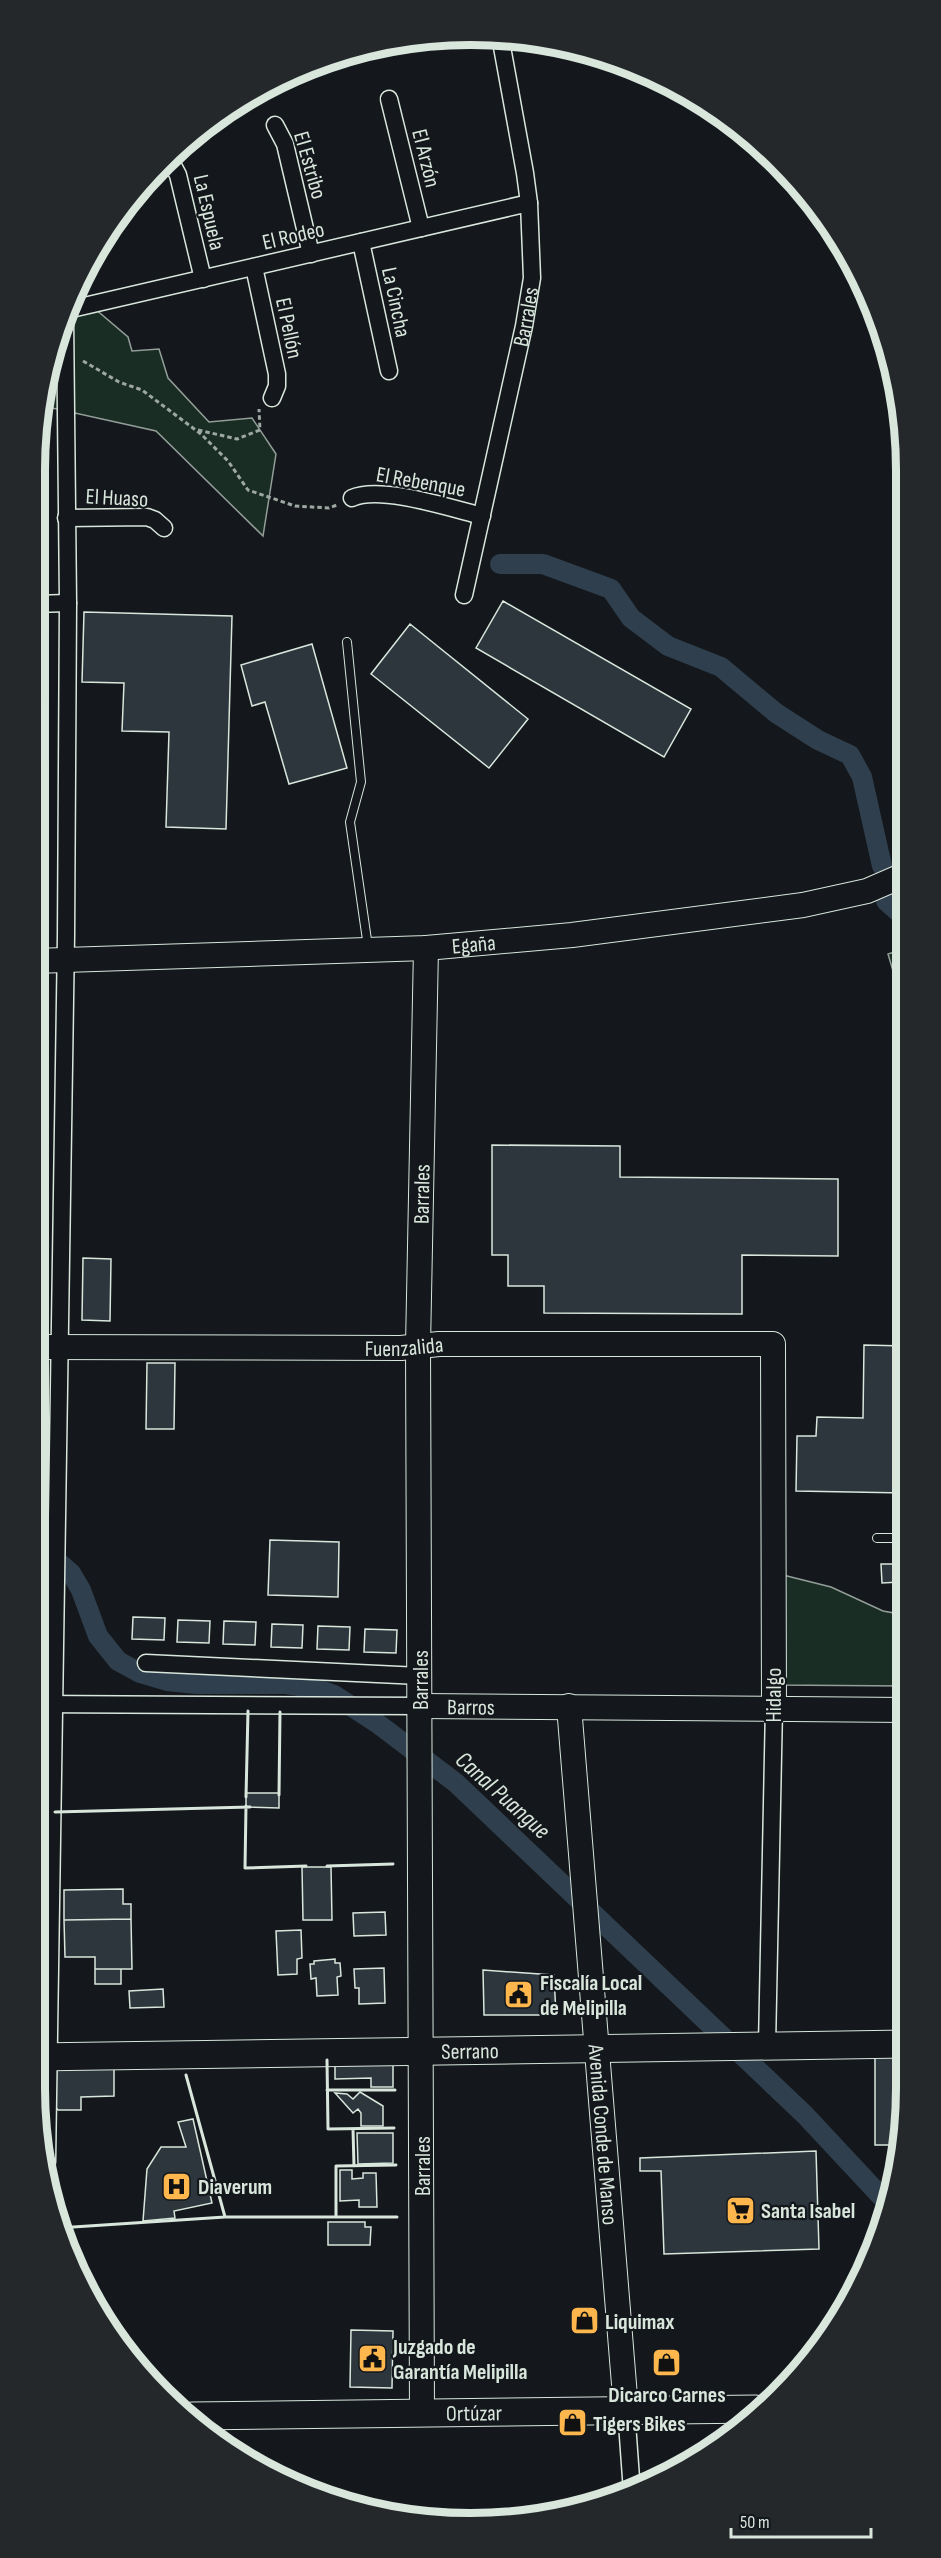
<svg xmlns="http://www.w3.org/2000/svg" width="941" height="2558" viewBox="0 0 941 2558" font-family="'Sofia Sans Condensed',sans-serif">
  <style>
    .green { fill: #1a2d24; stroke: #939e99; stroke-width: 1.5 }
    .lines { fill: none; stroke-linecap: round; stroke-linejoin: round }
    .canal { stroke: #2f3f4d; stroke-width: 20 }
    .building { fill: #2c363c; stroke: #d8e6dc; stroke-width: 1.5 }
    .lane-casing { stroke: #d8e6dc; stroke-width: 10 }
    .street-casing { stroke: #d8e6dc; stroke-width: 19 }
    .secondary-casing { stroke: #d8e6dc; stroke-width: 26 }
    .primary-casing { stroke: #d8e6dc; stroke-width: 29 }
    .path { stroke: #9da8a2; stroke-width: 3; stroke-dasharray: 4.5 3; stroke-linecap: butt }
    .lane { stroke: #14181c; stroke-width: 8 }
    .street { stroke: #14181c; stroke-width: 16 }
    .secondary { stroke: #14181c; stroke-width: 24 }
    .primary { stroke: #14181c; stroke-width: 27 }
    .wall { stroke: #d8e6dc; stroke-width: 3 }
    .labels { text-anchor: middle; stroke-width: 4.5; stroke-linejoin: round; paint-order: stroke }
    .street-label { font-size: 22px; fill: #d8e6dc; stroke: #14181c }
    .poi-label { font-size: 22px; font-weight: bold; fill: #d8e6dc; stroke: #14181c; text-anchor: start }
    .water-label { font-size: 24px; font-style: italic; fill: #d8e6dc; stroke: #14181c }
    .rim { fill: none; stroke: #d8e6dc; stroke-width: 8 }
  </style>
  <rect width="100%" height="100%" fill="#14181c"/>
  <path class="green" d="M74 291 128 337 132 351 159 349 168 378 209 422 252 418 276 454 263 536 156 431 43 406 49 357Z
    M904 949V1008L888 954Z
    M775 1573 831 1587 883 1611 905 1615 906 1686 776 1685Z"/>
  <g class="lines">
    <path class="canal" d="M500 564H543L611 589 631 618 668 646 721 667 776 713 818 740 850 755 862 777 882 866
      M886 901 904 917
      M34 1541 71 1573 81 1590 98 1636 118 1661 140 1673 167 1681 197 1684H286L314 1688 334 1695 377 1723 456 1783 805 2115 890 2206"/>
  </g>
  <path class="building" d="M503 601 691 709 664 757 476 648Z
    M84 612 232 616 226 829 166 827 169 732 122 731 124 683 82 682Z
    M410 624 528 719 489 768 371 674Z
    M312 644 347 768 289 784 265 702 252 706 241 665Z
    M492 1145 620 1146V1177L838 1179V1256L742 1255V1314L544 1313V1286H508V1255H492Z
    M83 1258 111 1259 110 1321 82 1320Z
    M864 1345 905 1346V1493L796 1491 797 1436H816L817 1417 863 1418Z
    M147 1363H175L174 1429H146Z
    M270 1540 339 1542 338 1597 268 1595Z
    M905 1555V1599L902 1600 900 1582 882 1583 881 1564H902L900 1557Z
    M133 1617 165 1618 164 1640 132 1639Z
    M178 1620 210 1621 209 1643 177 1642Z
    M224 1621 256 1622 255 1645 223 1644Z
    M272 1624 303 1625 302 1648 271 1647Z
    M318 1626 350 1627 349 1650 317 1649Z
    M365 1629 397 1630 396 1653 364 1652Z
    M246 1793H279V1808L246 1807Z
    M302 1867H331L332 1920H303Z
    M123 1889V1904H131V1919L64 1920V1890Z
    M385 1912 386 1935 354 1936 353 1913Z
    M131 1919 132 1969H95V1957H65L64 1920Z
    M301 1930 302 1958 297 1959V1974L278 1975 276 1931Z
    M335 1959V1963H340L341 1976 337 1977 338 1995 317 1996 316 1978 311 1979 310 1964H314V1961Z
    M384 1968 385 2003 359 2004V1988H355L354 1969Z
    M95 1969H121V1984H95Z
    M483 1970 554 1975 556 2015H484Z
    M163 1989 164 2007 130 2008 129 1991Z
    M875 2053H906V2088L899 2145H875Z
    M393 2056V2087H371V2078L335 2079V2058Z
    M114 2061V2096L81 2097V2110H58L53 2104 56 2062Z
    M360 2092 383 2106V2126H361V2113L358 2109 353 2113 335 2093 347 2094 353 2099Z
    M193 2119 212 2203 174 2211 175 2218 143 2221 147 2169 161 2147H186L178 2122Z
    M357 2133H393V2163L358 2164Z
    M816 2151 819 2249 664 2254 661 2171H640V2158Z
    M340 2170H352V2179L363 2178V2173H376L377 2207H359V2200L340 2201Z
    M328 2222H365V2227H371L370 2245H328Z
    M351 2330 393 2331 392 2388 350 2387Z"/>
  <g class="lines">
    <defs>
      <path id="lane" d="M347 642 361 782 350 822 368 947
        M877 1538H905"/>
      <g id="street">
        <path d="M389 99 421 228"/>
        <path d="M275 125 285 144 311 254"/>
        <path d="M169 158 178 175 203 279"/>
        <path d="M361 242 389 371"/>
        <path d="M254 267 277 374V386L272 398"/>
        <path d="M67 310 529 203"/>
        <path d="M352 498C380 485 450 508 482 516"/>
        <path d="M66 518 147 517 155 520 164 528"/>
        <path id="s1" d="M464 595 524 326 532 278 529 203 525 173 500 36"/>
        <path d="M34 604 68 603"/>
        <path d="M146 1663 420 1676"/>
        <path d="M34 1704 421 1706"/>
        <path d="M767 2046 774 1707"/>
        <path d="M47 2162 66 936 68 603 65 317"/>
        <path d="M626 2409 632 2492"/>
      </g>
      <g id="secondary">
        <path id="s2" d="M34 961 426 948 572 935 803 905 867 891 904 875"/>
        <path id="s3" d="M34 1347 401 1348 439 1344H773L774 1707"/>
        <path id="s4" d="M421 1706 906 1710"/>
        <path id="s5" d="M569 1706 626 2409"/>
        <path id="s6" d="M422 2412 418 1346 426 948"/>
      </g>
      <g id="primary">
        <path id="s7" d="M34 2057 906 2044"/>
        <path id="s8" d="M192 2416 756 2409"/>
      </g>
    </defs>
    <use href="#lane" class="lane-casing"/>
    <use href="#street" class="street-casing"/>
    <use href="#secondary" class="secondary-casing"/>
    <use href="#primary" class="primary-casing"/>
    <path class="path" d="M83 361 119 382 142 390 201 434 228 461 248 490 295 506 329 508 337 505
      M198 430 237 439 260 430 259 409"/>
    <use href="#lane" class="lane"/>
    <use href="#street" class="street"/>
    <use href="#secondary" class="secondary"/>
    <use href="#primary" class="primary"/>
    <path class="wall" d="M279 1795 280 1712
      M246 1797 248 1711
      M246 1806 245 1868 306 1866
      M55 1812 250 1807
      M327 1866 393 1864
      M327 2060 328 2129 394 2128
      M186 2075 225 2217
      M327 2090H395
      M353 2129 354 2166
      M336 2217V2166L396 2165
      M58 2228 225 2217H397"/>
  </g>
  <defs>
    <symbol id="civic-square" viewBox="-11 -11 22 22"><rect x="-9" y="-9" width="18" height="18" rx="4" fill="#ffb74d" stroke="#14181c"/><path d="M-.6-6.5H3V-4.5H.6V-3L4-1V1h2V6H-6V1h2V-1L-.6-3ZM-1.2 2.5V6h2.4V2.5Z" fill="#111"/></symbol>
    <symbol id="hospital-square" viewBox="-11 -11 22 22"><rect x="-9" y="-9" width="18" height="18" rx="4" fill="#ffb74d" stroke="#14181c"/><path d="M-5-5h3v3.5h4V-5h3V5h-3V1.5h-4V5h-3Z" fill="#111"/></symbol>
    <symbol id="supermarket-square" viewBox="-11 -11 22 22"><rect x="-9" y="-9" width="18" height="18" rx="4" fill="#ffb74d" stroke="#14181c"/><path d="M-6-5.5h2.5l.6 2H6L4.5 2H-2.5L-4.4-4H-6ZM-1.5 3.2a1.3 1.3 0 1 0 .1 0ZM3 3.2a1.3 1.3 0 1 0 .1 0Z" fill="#111"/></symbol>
    <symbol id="shop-square" viewBox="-11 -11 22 22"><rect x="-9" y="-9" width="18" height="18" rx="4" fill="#ffb74d" stroke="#14181c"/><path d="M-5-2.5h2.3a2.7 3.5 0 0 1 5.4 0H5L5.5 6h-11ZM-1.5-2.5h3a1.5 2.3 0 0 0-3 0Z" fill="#111"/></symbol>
  </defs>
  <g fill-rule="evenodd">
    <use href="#civic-square" x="502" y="1978" width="33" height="33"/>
    <use href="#hospital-square" x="160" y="2170" width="33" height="33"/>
    <use href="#supermarket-square" x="724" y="2194" width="33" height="33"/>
    <use href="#shop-square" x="568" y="2304" width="33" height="33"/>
    <use href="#civic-square" x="356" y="2342" width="33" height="33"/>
    <use href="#shop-square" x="650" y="2346" width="33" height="33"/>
    <use href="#shop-square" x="556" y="2406" width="33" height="33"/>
  </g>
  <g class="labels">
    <g class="street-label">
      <text transform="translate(427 158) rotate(76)" y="8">El Arzón</text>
      <text transform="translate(311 165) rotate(74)" y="8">El Estribo</text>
      <text transform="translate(210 212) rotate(77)" y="8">La Espuela</text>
      <text transform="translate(293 235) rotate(-13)" y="8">El Rodeo</text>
      <text transform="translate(397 302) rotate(78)" y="8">La Cincha</text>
      <text dy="8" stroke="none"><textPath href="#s1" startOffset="285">Barrales</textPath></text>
      <text transform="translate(290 328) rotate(78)" y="8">El Pellón</text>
      <text transform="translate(421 481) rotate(10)" y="8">El Rebenque</text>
      <text transform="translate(117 497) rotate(3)" y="8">El Huaso</text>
      <text dy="8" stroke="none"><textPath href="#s2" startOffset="440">Egaña</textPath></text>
      <text dy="8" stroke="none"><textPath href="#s6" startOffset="1218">Barrales</textPath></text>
      <text dy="8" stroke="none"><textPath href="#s3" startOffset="370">Fuenzalida</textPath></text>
      <text transform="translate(420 1680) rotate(-90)" y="8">Barrales</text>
      <text transform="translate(773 1695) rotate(-90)" y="8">Hidalgo</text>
      <text dy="8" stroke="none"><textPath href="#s4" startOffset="50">Barros</textPath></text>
      <text dy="8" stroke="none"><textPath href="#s7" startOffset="436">Serrano</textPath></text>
      <text dy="8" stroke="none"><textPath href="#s5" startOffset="430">Avenida Conde de Manso</textPath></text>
      <text transform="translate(422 2166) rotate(-90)" y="8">Barrales</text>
      <text dy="8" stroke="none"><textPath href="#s8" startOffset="282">Ortúzar</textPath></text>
    </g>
    <g class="poi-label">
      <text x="540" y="1990">Fiscalía Local<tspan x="540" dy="25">de Melipilla</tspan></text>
      <text x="198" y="2194">Diaverum</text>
      <text x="761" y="2218">Santa Isabel</text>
      <text x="605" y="2329">Liquimax</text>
      <text x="393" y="2354">Juzgado de<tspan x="393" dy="25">Garantía Melipilla</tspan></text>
      <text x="667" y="2402" text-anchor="middle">Dicarco Carnes</text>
      <text x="593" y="2431">Tigers Bikes</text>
    </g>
    <g class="water-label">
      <text transform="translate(503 1795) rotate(42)" y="8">Canal Puangue</text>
    </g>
  </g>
  <path d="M0 0H941V2558H0ZM470 45H471A425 425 0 0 1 896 470V2088A425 425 0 0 1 471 2513H470A425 425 0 0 1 45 2088V470A425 425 0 0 1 470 45Z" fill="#24282b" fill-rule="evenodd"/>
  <path class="rim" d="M470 45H471A425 425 0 0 1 896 470V2088A425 425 0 0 1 471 2513H470A425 425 0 0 1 45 2088V470A425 425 0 0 1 470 45Z"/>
  <path d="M731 2528v9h140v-9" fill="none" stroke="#d8e6dc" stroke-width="3"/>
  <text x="740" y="2528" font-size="18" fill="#d8e6dc" stroke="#14181c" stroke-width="4.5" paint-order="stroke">50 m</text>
</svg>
